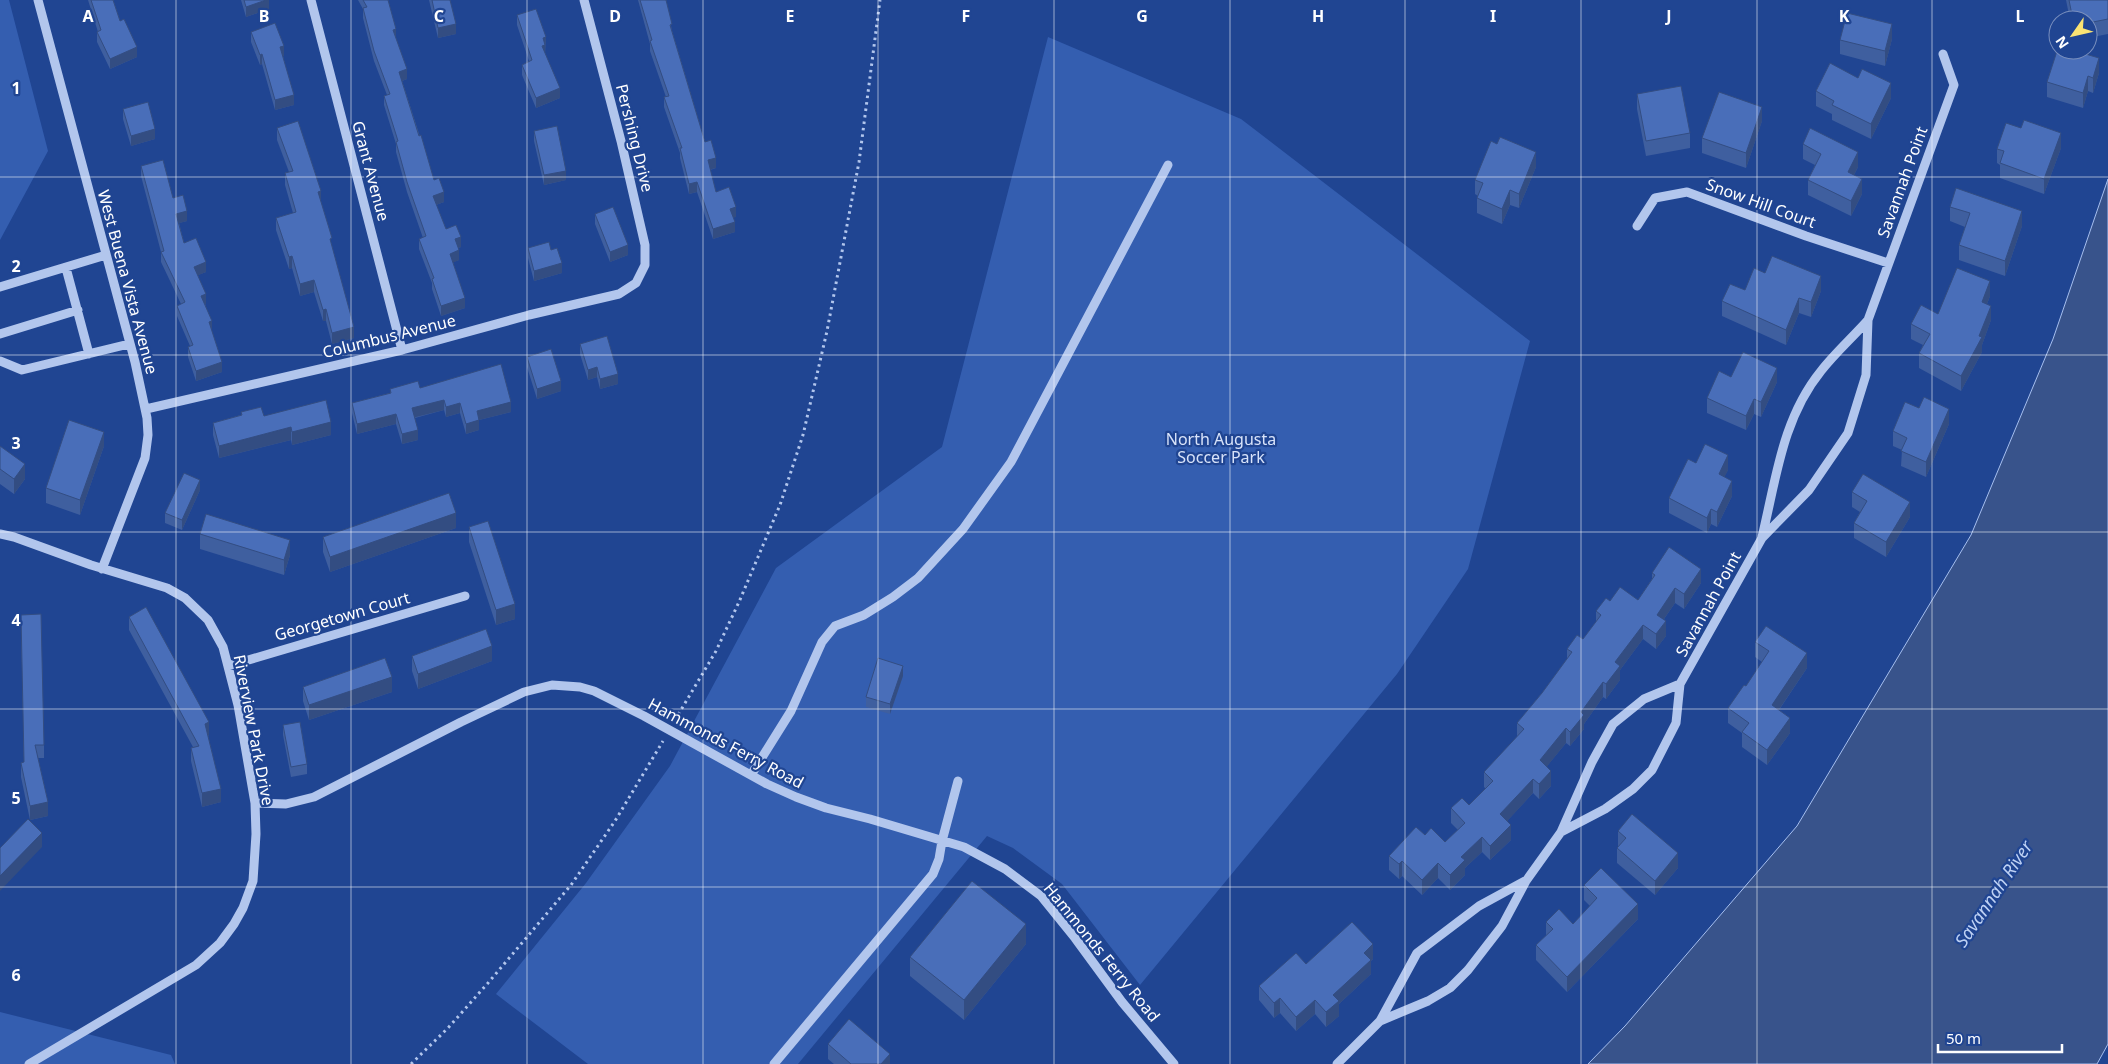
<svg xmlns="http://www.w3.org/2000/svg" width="2108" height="1064" viewBox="0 0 2108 1064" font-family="'Noto Sans',sans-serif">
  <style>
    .green { fill: #345eb0 }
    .water { fill: #38538b; stroke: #a6bfef }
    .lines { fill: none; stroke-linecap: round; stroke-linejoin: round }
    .path { stroke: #b2c6ed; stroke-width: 3; stroke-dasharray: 2.5 4; stroke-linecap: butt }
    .minor { stroke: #b2c6ed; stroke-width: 9 }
    .wall { fill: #3f5f9f }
    .shaded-wall { fill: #334d82 }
    .building { fill: #496eb9; stroke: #334d82 }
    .grid { fill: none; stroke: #fff; stroke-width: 1; stroke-opacity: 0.55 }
    .labels { text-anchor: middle; stroke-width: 4.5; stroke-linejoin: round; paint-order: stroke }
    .street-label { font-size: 16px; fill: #fff; stroke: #204592 }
    .park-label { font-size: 16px; fill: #d8e3fa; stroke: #204592 }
    .water-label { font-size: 18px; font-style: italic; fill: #bed1f4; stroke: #204592 }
    .grid-label { font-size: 16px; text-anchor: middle; font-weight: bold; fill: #fff; stroke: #204592; stroke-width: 4.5; stroke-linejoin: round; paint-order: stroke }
  </style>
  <rect width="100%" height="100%" fill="#204592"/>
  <path class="green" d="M0 0H9L48 151 0 240Z
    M1048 37 1241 119 1530 341 1468 569 1397 674 1140 985 1062 884 1013 848 987 836 798 1064H588L496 994 586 883 670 766 776 568 942 447Z
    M0 1012 171 1055 175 1064H0Z"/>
  <path class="water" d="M2108 179V1044L2097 1064H1588L1625 1026 1797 826 1971 535 2053 339Z"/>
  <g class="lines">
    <path class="path" d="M675 720 716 651 739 602 780 505 803 435 827 331 859 162 880 0
      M411 1064 448 1028 488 983 571 885 615 821 663 741"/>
    <path class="minor" d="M38 0 135 362 147 418 148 435 145 458 102 569
      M311 0 402 350
      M1637 226 1655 198 1687 192 1806 236 1888 263
      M66 268 89 354
      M0 287 106 255
      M0 334 78 310
      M0 361 22 370 129 344
      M146 409 402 350 529 315 619 294 636 283 645 265V245L621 141 584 0
      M0 534 14 537 91 565 167 588 185 598 208 620 223 647 238 705 255 803 256 834 253 881 243 908 234 924 220 943 196 965 29 1064
      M1762 537C1776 480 1782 419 1821 371 1835 353 1853 337 1868 320
      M228 666 465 596
      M751 775 791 711 822 642 835 626 864 615 893 597 918 578 963 529 1011 462 1168 165
      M255 803 286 804 314 797 461 722 524 692 552 685 580 687 594 691 644 716 767 784 796 797 826 808 870 819 964 847 1005 869 1041 896 1075 938 1122 1002 1174 1064
      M1561 832 1605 809 1633 789 1652 770 1676 723 1680 684 1762 538 1809 490 1848 433 1866 375 1868 320 1954 85 1943 54
      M1380 1021 1428 1001 1450 988 1468 970 1502 926 1526 881 1561 832 1592 762 1613 724 1644 699 1680 684
      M774 1064 933 874 939 859 942 841 958 781
      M1337 1064 1380 1021 1417 953 1479 906 1525 881"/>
  </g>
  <path class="wall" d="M88 0H113L120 21 137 57 110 69 97 42V32H98Z
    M241 0H269V9L246 17Z
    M358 0H388L396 39 407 79 402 81 434 180 444 202 436 205 446 229 461 247 458 248 459 260 453 262 465 308 441 316 432 289V283L419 249V239L423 238 407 192 396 152V144L384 105V96L387 95 374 61 363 18V9Z
    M429 0H450L456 34 438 38Z
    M638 0H666L672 31 705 142 716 168 710 170 716 192 736 217H733L735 232 713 239 697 192 689 194 680 158V153L664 107V97H666L650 51V44Z
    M2066 0H2108V34L2088 38V20H2070Z
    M517 15 546 37 545 53 560 98 536 108 522 75V65L529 61 517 25Z
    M251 32 284 56H283L294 105 275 110 262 64 260 65 251 42Z
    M1892 39 1885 66 1840 54V40Z
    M2099 73 2093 93 2088 91 2083 108 2047 97V82Z
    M1816 91 1891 98 1871 139 1832 120V114L1816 106Z
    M1637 94 1690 133V148L1646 156 1637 109Z
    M123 109 155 139 131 146 123 119Z
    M1762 121 1746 168 1702 153V138Z
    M277 128 321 203 354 338 332 344 326 321H323L314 292 300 296 292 268 289 269 276 230V218L293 213 285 185V173L289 172 277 140Z
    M534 131 566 180 544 185 534 141Z
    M1497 144 1536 167 1519 208 1510 205 1502 224 1477 213V198L1478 196 1475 194V180Z
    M1803 144 1858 167 1854 175 1862 194 1851 216 1808 195V180L1815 165 1803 159Z
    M2061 148 2044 194 2000 178V165L1997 163V149Z
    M141 166 173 198 187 221 179 223 184 243 206 272 198 275 222 372 196 381 188 357V347L190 346 177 316V306L181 304 161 262V252L141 176Z
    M1950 207 2022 226 2005 276 1959 260V245L1965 227 1950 221Z
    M595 214 628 255 610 262 595 224Z
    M528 248 551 250 562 273 534 281 528 258Z
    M1765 273 1821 291 1811 317 1799 313 1786 345 1722 316V301L1745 290Z
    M1990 296 1987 304 1991 320 1982 345V352L1961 391 1919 368V353L1923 345 1911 339V324L1938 314Z
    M580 344 618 384 600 389 597 377 588 380 580 354Z
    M527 357 561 391 537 399 527 367Z
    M1731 377 1777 382 1761 417 1754 414 1746 430 1707 413V398Z
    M420 388 511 412 479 420V430L466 434 460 413 446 417 444 410 415 418 418 440 402 444 396 424 357 434 352 413V403L390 393V389Z
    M1919 408 1949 424 1926 477 1901 466 1902 450 1893 446V431Z
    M241 412 264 416 331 435 292 445 291 440 219 458 213 435V423L241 415Z
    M0 446 25 479 14 494 0 484Z
    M104 446 80 515 46 503V488Z
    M1696 463 1728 470 1724 477 1732 496 1717 527 1711 524 1707 533 1669 513V498Z
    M200 490 182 530 165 523V513Z
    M1852 492 1910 517 1886 557 1854 538V523L1860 512 1852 507Z
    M469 527 515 619 496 625 469 542Z
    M456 528 330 572 323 552V537Z
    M200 534 290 555 284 575 200 549Z
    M1652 573 1701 583 1684 609 1675 603 1664 619 1666 636 1656 649 1643 639 1620 670V680L1606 699 1603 697 1584 724V729L1570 746 1566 743 1547 766 1551 786 1539 799 1533 793 1507 821 1511 840 1490 860 1482 852 1465 868V875L1450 890 1438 878 1422 895 1402 876 1399 879 1389 870V856L1425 835 1445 842 1458 830 1451 823V808L1469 805 1486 789 1484 787V772L1517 737V723L1542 693 1567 660V649L1583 639 1596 622V611L1610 601 1638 600 1652 579Z
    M129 617 209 735 208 736 221 802 202 807 191 761V748L193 747 129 630Z
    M21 628 44 745V758H38L48 816 30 820 21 777V763L24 762Z
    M1755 642 1807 668 1779 710 1790 733 1767 765 1742 747V733L1728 723V708L1746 686 1762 662 1755 657Z
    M412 656 492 661 418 689 412 671Z
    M903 676 890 714 866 707V697Z
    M303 687 392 692 309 720 303 701Z
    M283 725 307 764V774L291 777 283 735Z
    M1618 831 1678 868 1655 895 1617 863V848L1619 846H1618Z
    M1584 885 1638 919 1567 992 1536 960V945L1546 936V922L1573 924 1590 906 1584 900Z
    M1026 944 964 1020 910 976V957Z
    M1373 959 1371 961V974L1339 1004V1016L1326 1027 1315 1014 1296 1031 1280 1013 1274 1018 1259 1000V986L1306 964Z
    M828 1044 890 1064H834L828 1059Z"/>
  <path class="shaded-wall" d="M266 0H269V9L246 17V7Z
    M456 24V34L438 38V28Z
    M1892 24V39L1885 66V51Z
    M396 29V39L393 30Z
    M546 37 545 55 542 56 543 38Z
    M284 46V56L280 57V47Z
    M137 47V57L110 69V59Z
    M262 54V64L260 65V55Z
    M2099 58V73L2093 93V78Z
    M407 69V79L399 82V72Z
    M2088 76V91L2083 108V93Z
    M1891 83V98L1871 139V124Z
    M560 88V98L536 108V98Z
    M294 95V105L275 110V100Z
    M1762 107V121L1746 168V153Z
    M155 129V139L131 146V136Z
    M2061 133V148L2044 194V179Z
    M1536 152V167L1519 208V194Z
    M1858 152V167L1848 187V172Z
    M716 158V168L708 170V160Z
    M566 171V180L544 185V175Z
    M1862 179V194L1851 216V201Z
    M697 182V192L689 194V184Z
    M1510 190V205L1502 224V209Z
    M321 191V203L318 192Z
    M444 192V202L433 206V196Z
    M736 207V217L730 219V209Z
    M187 211V221L176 224V214Z
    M2022 211V226L2005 276V261Z
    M735 222V232L713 239V229Z
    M461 237V247L455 249V239Z
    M628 245V255L610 262V252Z
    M459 250V260L450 264V254Z
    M292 256V268L289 269V257Z
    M206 262V272L194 277V267Z
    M562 263V273L534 281V271Z
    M1821 276V291L1811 317V302Z
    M314 280V292L300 296V284Z
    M1990 281V296L1982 317V302Z
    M206 294V304L201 306V296Z
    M465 298V308L441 316V306Z
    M1799 298V313L1786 345V330Z
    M1991 306V320L1982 345V352L1961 391V376L1979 336Z
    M326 309V321H323V310Z
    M212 321V331L209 322Z
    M354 327V338L332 344V333Z
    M222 362V372L196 381V371Z
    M597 367V377L588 380V370Z
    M1777 368V382L1761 417V402Z
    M618 374V384L600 389V379Z
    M561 381V391L537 399V389Z
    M1754 399V414L1746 430V416Z
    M444 400V410L412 418V408Z
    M511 402V412L479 420V430L466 434V424L477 411Z
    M460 403V413L446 417V407Z
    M1949 409V424L1926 477V462Z
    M396 414V424L357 434V424Z
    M331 422V435L292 445V432Z
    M291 427V440L219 458V446Z
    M418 430V440L402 444V434Z
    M104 432V446L80 515V500Z
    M1728 455V470L1719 489V474Z
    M25 464V479L14 494V479Z
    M200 480V490L182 530V520Z
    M1732 481V496L1717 527V512Z
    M1910 502V517L1886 557V542Z
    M1711 509V524L1707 533V518Z
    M456 513V528L330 572V557Z
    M290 540V555L284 575V560Z
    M1701 569V583L1684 609V594Z
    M1675 588V603L1657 629V615Z
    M515 604V619L496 625V610Z
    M1666 621V636L1656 649V634Z
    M1643 625V639L1620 670V680L1606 699V684L1615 662Z
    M492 646V661L418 689V674Z
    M1807 653V668L1772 720V705Z
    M903 666V676L890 714V704Z
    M392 677V692L309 720V705Z
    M1603 682V697L1584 724V729L1570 746V732L1581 712Z
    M1790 718V733L1767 765V750Z
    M209 722V735L205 737V724Z
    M1566 728V743L1540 775V760Z
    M1551 771V786L1539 799V784Z
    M1533 779V793L1500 829V814Z
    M221 789V802L202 807V793Z
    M48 802V816L30 820V806Z
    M1511 825V840L1490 860V846Z
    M42 833V847L0 891V876Z
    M1482 837V852L1465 868V875L1450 890V875L1461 857Z
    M1678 853V868L1655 895V881Z
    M1402 861V876L1399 879V864Z
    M1438 863V878L1422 895V880Z
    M1638 904V919L1567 992V977Z
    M1026 924V944L964 1020V1000Z
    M1373 944V959L1371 961V974L1339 1004V1016L1326 1027V1012L1333 995 1364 953Z
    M1280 998V1013L1274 1018V1003Z
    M1315 1000V1014L1296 1031V1017Z
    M890 1054V1064H881Z"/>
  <path class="building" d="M91 0H113L120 21 124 19 137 47 110 59 97 32 101 30Z
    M244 0H266L246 7Z
    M363 0H388L396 29 393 30 407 69 399 72 419 136 421 135 434 180 439 178 444 192 433 196 446 229 456 225 461 237 455 239 459 250 450 254 465 298 441 306 432 279 434 278 419 239 426 236 407 182 396 142 398 141 384 96 390 94 374 51 363 8 367 7Z
    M432 0H450L456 24 438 28Z
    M640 0H666L672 24 670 25 705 142 711 140 716 158 708 160 716 192 729 187 736 207 730 209 735 222 713 229 697 182 689 184 680 148H682L664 97 669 96 650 41 652 40Z
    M2069 0H2108V19L2088 23V20H2073Z
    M536 9 546 37 543 38 545 45 542 46 560 88 536 98 522 65 532 60 517 15Z
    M1847 13 1892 24 1885 51 1840 40Z
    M275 23 284 46 280 47 294 95 275 100 262 54 260 55 251 32Z
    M2058 48V50H2072L2099 58 2093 78 2088 76 2083 93 2047 82Z
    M1830 63 1858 78 1862 69 1891 83 1871 124 1832 105 1834 101 1816 91Z
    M1681 86 1690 133 1646 141 1637 94Z
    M1719 92 1762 107 1746 153 1702 138Z
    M148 102 155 129 131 136 123 109Z
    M2024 120 2061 133 2044 179 2000 163 2004 151 1997 149 2006 123 2021 128Z
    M298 121 321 191 318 192 332 238 330 239 354 327 332 333 326 309 323 310 314 280 300 284 292 256 289 257 276 218 296 212 285 173 293 171 277 128Z
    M557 126 566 171 544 175 534 131Z
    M1810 128 1858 152 1848 172 1862 179 1851 201 1808 180 1821 154 1803 144Z
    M1500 137 1536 152 1519 194 1510 190 1502 209 1477 198 1483 183 1475 180 1491 141 1497 144Z
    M163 160 173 198 183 195 187 211 176 214 184 243 196 238 206 262 194 267 206 294 201 296 212 321 209 322 222 362 196 371 188 347 193 345 177 306 185 302 161 252 164 251 141 166Z
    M1956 188 2022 211 2005 261 1959 245 1970 213 1950 207Z
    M613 207 628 245 610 252 595 214Z
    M549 242 551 250 557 248 562 263 534 271 528 248Z
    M1772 256 1821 276 1811 302 1799 298 1786 330 1722 301 1730 284 1745 290 1754 268 1765 273Z
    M1957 268 1990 281 1982 302 1991 306 1979 336 1982 337 1961 376 1919 353 1930 334 1911 324 1921 305 1938 314Z
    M607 336 618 374 600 379 597 367 588 370 580 344Z
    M551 349 561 381 537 389 527 357Z
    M1743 352 1777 368 1761 402 1754 399 1746 416 1707 398 1719 371 1731 377Z
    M501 364 511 402 477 411 479 420 466 424 460 403 446 407 444 400 412 408 418 430 402 434 396 414 357 424 352 403 391 393 390 389 418 381 420 388Z
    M1924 397 1949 409 1926 462 1901 451 1907 438 1893 431 1905 402 1919 408Z
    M326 400 331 422 292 432 291 427 219 446 213 423 242 415 241 412 261 407 264 416Z
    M69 420 104 432 80 500 46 488Z
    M1705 444 1728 455 1719 474 1732 481 1717 512 1711 509 1707 518 1669 498 1688 459 1696 463Z
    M0 446 25 464 14 479 0 469Z
    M184 473 200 480 182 520 165 513Z
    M1863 474 1910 502 1886 542 1854 523 1867 501 1852 492Z
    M449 493 456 513 330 557 323 537Z
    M206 514 290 540 284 560 200 534Z
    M488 521 515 604 496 610 469 527Z
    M1669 547 1701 569 1684 594 1675 588 1657 615 1666 621 1656 634 1643 625 1615 662 1620 666 1606 684 1603 682 1581 712 1584 715 1570 732 1566 728 1540 760 1551 771 1539 784 1533 779 1500 814 1511 825 1490 846 1482 837 1461 857 1465 860 1450 875 1438 863 1422 880 1402 861 1399 864 1389 856 1416 827 1425 835 1431 828 1445 842 1465 823 1451 808 1462 798 1469 805 1493 781 1484 772 1524 729 1517 723 1542 693 1572 652 1567 649 1577 635 1583 639 1601 615 1596 611 1606 598 1610 601 1620 587 1638 600 1655 575 1652 573Z
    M146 607 209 722 205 724 221 789 202 793 191 748 199 746 129 617Z
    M41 614 44 745H35L48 802 30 806 21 763 24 762 21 615Z
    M1766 626 1807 653 1772 705 1790 718 1767 750 1742 732 1749 723 1728 708 1744 685 1746 686 1769 651 1755 642Z
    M486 629 492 646 418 674 412 656Z
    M385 658 392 677 309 705 303 687Z
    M878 658 903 666 890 704 866 697Z
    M300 722 307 764 291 767 283 725Z
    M1632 814 1678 853 1655 881 1617 848 1626 838 1618 831Z
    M28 819 42 833 0 876V848Z
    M1601 868 1638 904 1567 977 1536 945 1553 929 1546 922 1559 909 1573 924 1597 898 1584 885Z
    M972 881 1026 924 964 1000 910 957Z
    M1352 922 1373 944 1364 953 1371 960 1333 995 1339 1001 1326 1012 1315 1000 1296 1017 1280 998 1274 1003 1259 986 1296 953 1306 964Z
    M849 1019 890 1054 881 1064H851L828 1044Z"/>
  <path class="grid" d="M176 0V1064M351 0V1064M527 0V1064M703 0V1064M878 0V1064M1054 0V1064M1230 0V1064M1405 0V1064M1581 0V1064M1757 0V1064M1932 0V1064M0 177H2108M0 355H2108M0 532H2108M0 709H2108M0 887H2108"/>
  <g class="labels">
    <g class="street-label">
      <text transform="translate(635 138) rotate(76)" y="6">Pershing Drive</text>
      <text transform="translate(371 171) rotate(75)" y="6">Grant Avenue</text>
      <text transform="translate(1902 182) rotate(-70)" y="6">Savannah Point</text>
      <text transform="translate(1761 203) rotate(20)" y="6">Snow Hill Court</text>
      <text transform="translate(128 282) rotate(75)" y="6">West Buena Vista Avenue</text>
      <text transform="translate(389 336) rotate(-14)" y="6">Columbus Avenue</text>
      <text transform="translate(1708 604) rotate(-61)" y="6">Savannah Point</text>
      <text transform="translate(342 616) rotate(-16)" y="6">Georgetown Court</text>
      <text transform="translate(254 730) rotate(79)" y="6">Riverview Park Drive</text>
      <text transform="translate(726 743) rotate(28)" y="6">Hammonds Ferry Road</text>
      <text transform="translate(1102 952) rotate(51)" y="6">Hammonds Ferry Road</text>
    </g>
    <g class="park-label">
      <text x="1221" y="445">North Augusta<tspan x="1221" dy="18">Soccer Park</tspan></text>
    </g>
    <g class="water-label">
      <text transform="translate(1994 894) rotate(-56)" y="6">Savannah River</text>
    </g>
  </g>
  <g class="grid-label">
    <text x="88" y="22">A</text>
    <text x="264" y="22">B</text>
    <text x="439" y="22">C</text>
    <text x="615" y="22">D</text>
    <text x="790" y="22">E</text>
    <text x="966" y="22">F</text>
    <text x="1142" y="22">G</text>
    <text x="1318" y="22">H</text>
    <text x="1493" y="22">I</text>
    <text x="1669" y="22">J</text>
    <text x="1844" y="22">K</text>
    <text x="2020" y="22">L</text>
    <text x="16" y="94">1</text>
    <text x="16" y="272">2</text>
    <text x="16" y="449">3</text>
    <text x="16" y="626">4</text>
    <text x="16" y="804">5</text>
    <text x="16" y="981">6</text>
  </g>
  <g transform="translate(2073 35) rotate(236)"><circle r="24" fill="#204592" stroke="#798fbe"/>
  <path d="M0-4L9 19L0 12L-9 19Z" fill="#fae373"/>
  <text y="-8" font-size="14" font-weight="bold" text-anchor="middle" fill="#ffffff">N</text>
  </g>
  <path d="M1938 1044v8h124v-8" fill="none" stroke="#ffffff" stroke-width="2.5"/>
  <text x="1946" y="1044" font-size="15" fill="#ffffff" stroke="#204592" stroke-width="4" paint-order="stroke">50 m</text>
</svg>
